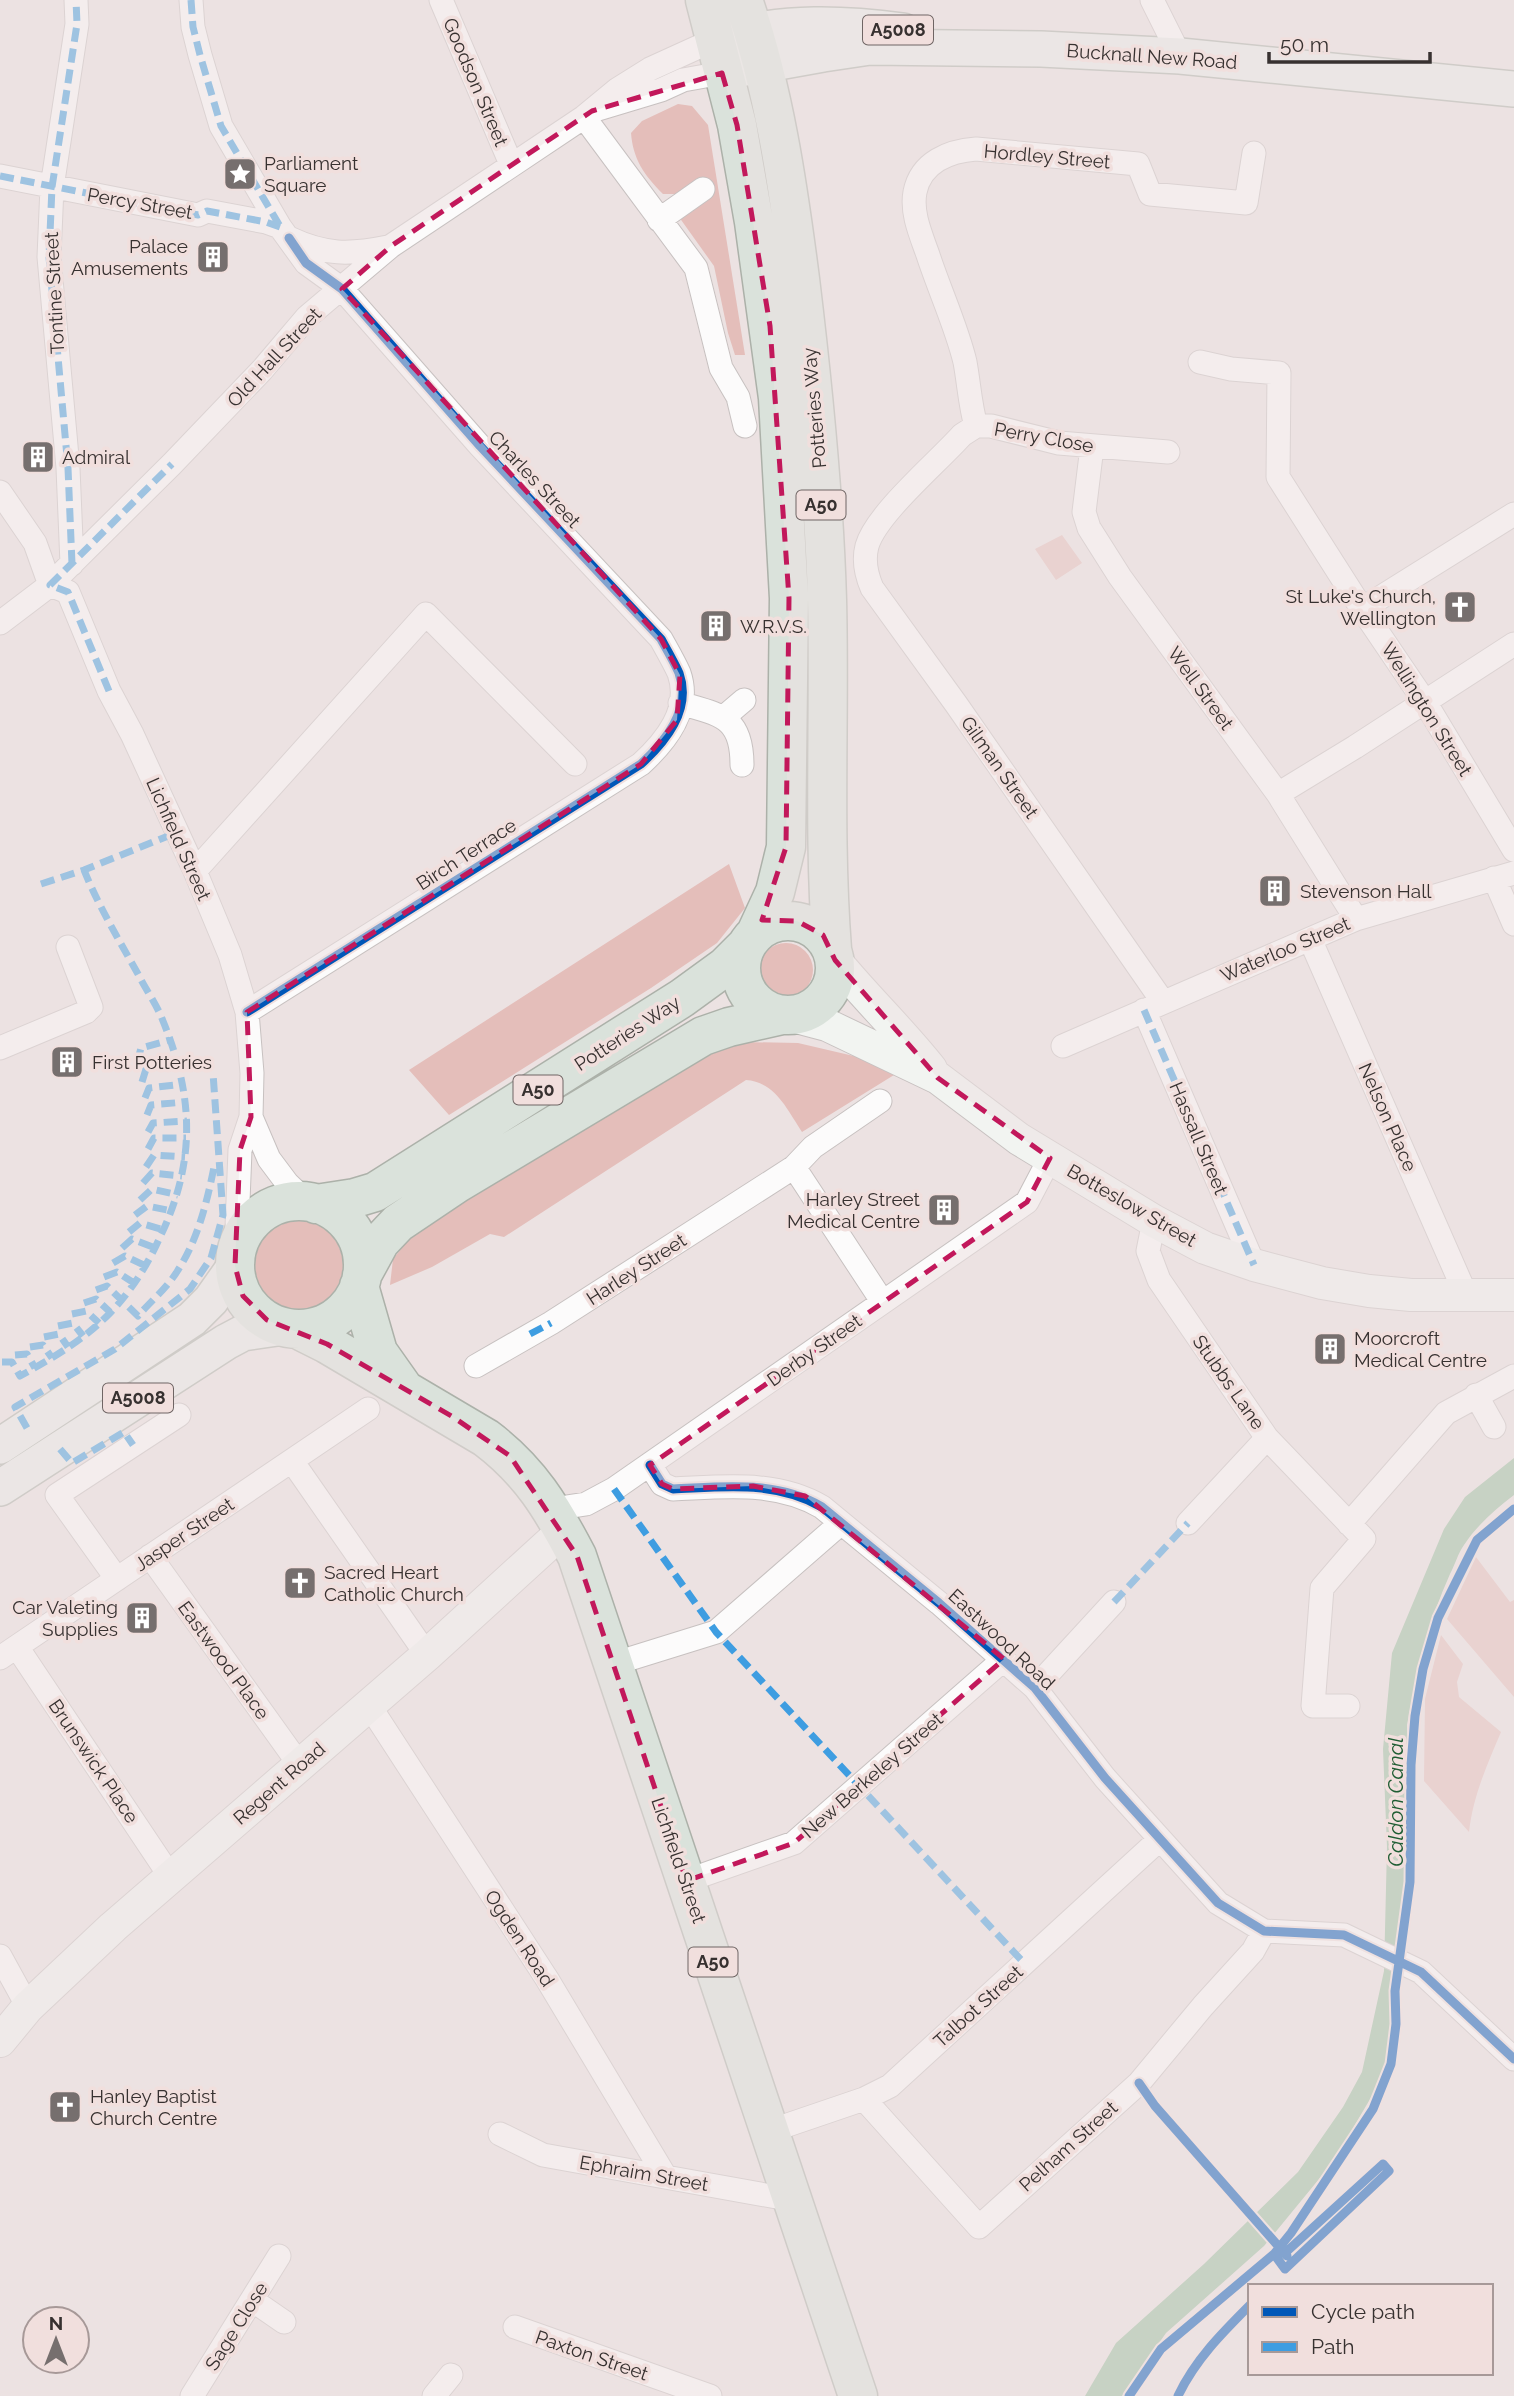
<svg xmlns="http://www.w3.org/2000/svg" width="1514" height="2396" viewBox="0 0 1514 2396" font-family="Raleway,sans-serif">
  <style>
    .green { fill: #e4beba }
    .water { fill: #99be9f }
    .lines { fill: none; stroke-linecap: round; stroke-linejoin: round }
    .street-casing { stroke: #c7c1c0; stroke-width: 25 }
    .secondary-casing { stroke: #c7c1c0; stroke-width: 34 }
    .primary-casing { stroke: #acb1a9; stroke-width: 38 }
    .highway-casing { stroke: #acb1a9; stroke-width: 41 }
    .street { stroke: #fcfbfb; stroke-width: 23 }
    .secondary { stroke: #f2f4f1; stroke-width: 32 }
    .primary { stroke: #e8ece8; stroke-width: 35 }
    .highway { stroke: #dae2db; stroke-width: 38 }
    .quiet { stroke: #3e9de1; stroke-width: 7; stroke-dasharray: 14 7; stroke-linecap: butt }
    .cycleway-casing { stroke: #f1dfdd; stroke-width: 13 }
    .cycleway { stroke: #0057b8; stroke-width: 9 }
    .marked { fill: none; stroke: #c2185b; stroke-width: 5; stroke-dasharray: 14 9; stroke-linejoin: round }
    .labels { text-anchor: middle; stroke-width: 7; stroke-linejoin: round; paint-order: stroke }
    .shield { fill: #f1dfdd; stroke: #6f6564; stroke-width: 2 }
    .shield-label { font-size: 18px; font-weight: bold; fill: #373130 }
    .street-label { font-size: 19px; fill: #373130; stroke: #f1dfdd }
    .poi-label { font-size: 19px; fill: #373130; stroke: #f1dfdd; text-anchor: start }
    .water-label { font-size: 21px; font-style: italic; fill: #1f5d33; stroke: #f1dfdd }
  </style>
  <rect width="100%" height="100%" fill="#ece2e2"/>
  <path class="green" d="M678 104 692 106 708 125 745 355H735L728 333 714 266 679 217 681 194H663C644 175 633 159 631 133L642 121Z
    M1062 535 1082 563 1056 580 1035 549Z
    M729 864 745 908 717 943 651 988 449 1115 409 1070Z
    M759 970a27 27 0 1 1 54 0a27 27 0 1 1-54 0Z
    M741 1042 798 1043 858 1057 894 1075 802 1132C787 1109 775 1082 746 1080L504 1237 490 1234 432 1267 390 1285 393 1259 413 1234 689 1060Z
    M255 1265a44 44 0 1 1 88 0a44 44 0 1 1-88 0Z
    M1476 1557 1510 1602 1514 1600V1697L1447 1619Z
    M1441 1635 1463 1664 1457 1682 1459 1697 1501 1732C1487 1765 1473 1796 1469 1832L1424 1781 1425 1699Z"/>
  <path class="water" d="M1514 1458V1495C1496 1509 1477 1525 1464 1545 1458 1553 1455 1565 1450 1574 1428 1622 1417 1673 1407 1725V1877L1392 1992 1393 2008 1388 2056 1376 2089 1333 2162 1264 2246 1166 2333 1122 2396H1085L1116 2343 1204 2264 1298 2172 1343 2107 1362 2072 1384 1971 1387 1847 1383 1749 1392 1653 1444 1529 1465 1497Z"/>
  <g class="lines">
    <defs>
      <path id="street" d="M191 0 193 27 200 55 221 126 280 227 306 263 342 289 480 446 661 639C667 650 674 662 679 673 692 710 665 742 641 764L247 1012
        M441 0 511 164
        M1152 0 1180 56
        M598 109 661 90 683 80 722 73
        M584 117 696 268 721 368 738 397 745 426
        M0 176 198 215 207 211 266 222 280 227
        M659 220 703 189
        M289 238C325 255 349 255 388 247
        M1200 362 1231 369 1279 373 1278 477 1362 609 1425 702 1514 850
        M976 426C970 405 969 384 965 362 957 328 939 289 928 255 921 235 911 213 915 192 921 162 949 151 976 149L1138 164 1150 194 1246 203 1254 153
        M1092 447 1084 512 1089 528 1120 577 1278 794 1356 919
        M0 492 35 543 50 585
        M72 564 68 468 49 257 52 187 77 24 76 0
        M50 585 68 592 109 691 132 734 195 871 230 955 247 1012 252 1073 251 1117 240 1150 236 1253
        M1362 609 1514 514
        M0 623 50 585 172 464 262 370 307 317 391 246 584 117 618 89 650 69 716 39
        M680 703C720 715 742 716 742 765
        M724 717 744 700
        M1278 794 1355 747 1514 644
        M195 871 426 614 575 764
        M1494 878 1514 924
        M1310 939 1466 1295
        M1163 1002 956 704 872 588C866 574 863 561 867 546 876 514 938 462 962 435L976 426H991L1059 443 1168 452
        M1144 1010 1254 1265
        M1063 1046 1356 919 1514 873
        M0 1048 86 1012 91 1007 68 947
        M251 1117 269 1159 287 1183 307 1202
        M794 1167 882 1301
        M1154 1221 1148 1251 1159 1280 1267 1438 1188 1523
        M476 1366 551 1323 794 1167 813 1147 880 1101
        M1476 1395 1494 1427
        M1267 1438 1364 1539 1322 1588 1313 1706H1348
        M292 1461 427 1655
        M650 1465 662 1484 673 1489C724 1487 776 1480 822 1507L939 1603 1035 1688 1105 1778 1218 1903 1264 1931 1344 1935 1421 1972 1514 2059
        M553 1509 586 1504 614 1489 1027 1202 1050 1158
        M1349 1524 1446 1413 1514 1376
        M150 1556 299 1764
        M117 1579 57 1495 179 1415
        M17 1647 170 1876
        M0 1658 368 1409
        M613 1664 716 1632 841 1523
        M1035 1688 1114 1602
        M369 1705 547 1979 665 2176
        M686 1881 794 1843 1004 1659
        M0 1956 28 2007
        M864 2099 979 2227 1139 2083 1203 2006 1253 1951 1264 1931
        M770 2131 864 2099 890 2086 1160 1839
        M500 2134 543 2155 793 2200
        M252 2300 284 2322
        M515 2327 710 2396
        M192 2396 279 2256
        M434 2396 451 2375"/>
      <path id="secondary" d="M835 960C866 998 901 1031 931 1069
        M789 1015 827 1025 938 1078 1019 1139 1154 1221 1205 1248 1254 1265 1322 1283 1369 1291 1411 1295H1514
        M0 2041 28 2007 113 1927 427 1655 564 1530"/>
      <path id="primary" d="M726 37C785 21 843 23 903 31
        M734 70 823 54 870 47 1041 49 1180 56 1514 89
        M0 1446 192 1319 211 1300 235 1266
        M0 1488 226 1342 243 1333 284 1327"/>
      <path id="highway" d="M705 0 737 125 754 222 778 398 789 598 786 847 775 892 756 933
        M743 0C774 89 788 186 800 279 813 386 824 493 827 600 830 716 823 833 832 949
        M741 968a47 47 0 1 1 94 0a47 47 0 1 1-94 0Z
        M235 1265a64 64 0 1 1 128 0a64 64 0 1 1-128 0Z
        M316 1204 355 1198 375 1192 682 998 726 966 746 946
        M362 1275 380 1242 398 1223 456 1184 703 1036 729 1027 782 1015
        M359 1286 378 1352 402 1386
        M297 1329 327 1344 486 1438C530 1471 552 1508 577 1556L858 2396"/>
    </defs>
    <use href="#street" class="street-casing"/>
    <use href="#secondary" class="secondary-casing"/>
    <use href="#primary" class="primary-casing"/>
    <use href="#highway" class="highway-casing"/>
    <use href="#street" class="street"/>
    <use href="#secondary" class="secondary"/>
    <use href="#primary" class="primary"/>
    <use href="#highway" class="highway"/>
    <path class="quiet" d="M191 0 193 27 200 55 221 126 281 228
      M0 176 198 215 207 211 266 222 280 227
      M72 564 68 468 49 257 52 187 77 24 76 0
      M109 691 68 592 50 585 172 464
      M41 884 84 870 178 832
      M1144 1010 1254 1265
      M137 1063 141 1048 170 1040
      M142 1082 146 1069 178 1063
      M145 1098 149 1088 183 1084
      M147 1115 151 1105 185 1102
      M148 1132 153 1123 187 1121
      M148 1149 154 1138H186
      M146 1167 154 1155 185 1157
      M143 1183 152 1173 182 1176
      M140 1200 152 1189 178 1195
      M135 1215 147 1206 172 1211
      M129 1232 140 1223 164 1230
      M122 1248 132 1239 155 1248
      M113 1263 125 1256 146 1266
      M104 1277 117 1272 134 1283
      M96 1290 107 1286 138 1316C151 1301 168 1287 178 1270 198 1239 207 1202 214 1167
      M84 1303 96 1299 110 1312
      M72 1314 86 1311 99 1323
      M58 1326 73 1323 83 1336
      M530 1334 551 1323
      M44 1337 59 1334 68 1347
      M30 1347 43 1345 52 1358
      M15 1355 27 1354 35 1368
      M2 1362H12L20 1376C53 1358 85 1339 111 1312 132 1290 148 1264 160 1237 196 1162 194 1097 163 1021 157 1005 146 990 138 974 119 940 99 907 84 870
      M27 1428 15 1407 115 1349 190 1289 211 1258 223 1215 213 1073
      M60 1449 72 1463 124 1432 133 1445
      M614 1489 716 1632 1024 1963
      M1114 1602 1188 1523"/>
    <defs>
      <path id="cycleway" d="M247 1012 641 764C665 742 692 710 679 673 674 662 667 650 661 639L480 446 342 289 306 263 289 238
        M650 1465 662 1484 673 1489C724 1487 776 1480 822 1507L939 1603 1035 1688 1105 1778 1218 1903 1264 1931 1344 1935 1421 1972 1514 2059
        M1139 2083 1155 2106 1287 2256
        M1274 2254 1285 2269 1389 2171 1383 2164 1285 2253
        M1129 2396 1161 2349 1274 2254 1291 2233 1373 2109 1391 2064 1396 2024 1395 1991 1410 1882 1411 1765 1415 1716 1423 1669 1438 1618 1477 1540 1514 1509
        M1178 2396C1195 2360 1222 2333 1250 2305"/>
    </defs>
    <use href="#cycleway" class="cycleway-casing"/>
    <use href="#cycleway" class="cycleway"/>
  </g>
  <path d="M0 0H1514V2396H0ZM722 73 737 125 770 326 789 598 786 847 762 920 797 921 823 935 835 960 938 1078 1050 1158 1027 1202 650 1465 662 1484 673 1489 753 1486 805 1496 1004 1659 794 1843 686 1881 577 1556 510 1456 453 1417 327 1344 267 1320 243 1296 235 1266 240 1150 251 1117 247 1012 641 764 677 720 680 675 661 639 342 289 391 246 592 111Z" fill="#ece2e2" fill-opacity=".55" fill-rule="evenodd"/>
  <path class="marked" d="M722 73 737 125 770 326 789 598 786 847 762 920 797 921 823 935 835 960 938 1078 1050 1158 1027 1202 650 1465 662 1484 673 1489 753 1486 805 1496 1004 1659 794 1843 686 1881 577 1556 510 1456 453 1417 327 1344 267 1320 243 1296 235 1266 240 1150 251 1117 247 1012 641 764 677 720 680 675 661 639 342 289 391 246 592 111Z"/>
  <defs>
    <symbol id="sight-square" viewBox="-11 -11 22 22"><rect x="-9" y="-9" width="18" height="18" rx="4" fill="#766f6e" stroke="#f1dfdd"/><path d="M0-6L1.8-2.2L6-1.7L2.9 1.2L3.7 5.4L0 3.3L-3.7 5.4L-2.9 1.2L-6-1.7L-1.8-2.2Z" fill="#fff"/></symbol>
    <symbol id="building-square" viewBox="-11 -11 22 22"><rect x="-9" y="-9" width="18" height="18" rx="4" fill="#766f6e" stroke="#f1dfdd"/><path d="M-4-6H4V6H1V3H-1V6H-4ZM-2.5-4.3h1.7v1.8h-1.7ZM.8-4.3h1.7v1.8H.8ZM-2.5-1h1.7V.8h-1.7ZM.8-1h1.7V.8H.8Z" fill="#fff"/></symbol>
    <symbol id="church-square" viewBox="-11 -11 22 22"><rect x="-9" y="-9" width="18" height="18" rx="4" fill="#766f6e" stroke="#f1dfdd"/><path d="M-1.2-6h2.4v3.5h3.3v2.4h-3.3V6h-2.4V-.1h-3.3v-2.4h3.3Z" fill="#fff"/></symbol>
  </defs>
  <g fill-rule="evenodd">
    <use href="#sight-square" x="221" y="155" width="38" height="38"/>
    <use href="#building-square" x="194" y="238" width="38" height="38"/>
    <use href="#building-square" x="19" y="438" width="38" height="38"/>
    <use href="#church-square" x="1441" y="588" width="38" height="38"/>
    <use href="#building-square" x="697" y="607" width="38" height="38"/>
    <use href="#building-square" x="1256" y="872" width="38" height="38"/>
    <use href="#building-square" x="48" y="1043" width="38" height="38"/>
    <use href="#building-square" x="925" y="1191" width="38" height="38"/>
    <use href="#building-square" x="1311" y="1330" width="38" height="38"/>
    <use href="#church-square" x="281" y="1564" width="38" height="38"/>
    <use href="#building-square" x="123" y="1599" width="38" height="38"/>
    <use href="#church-square" x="46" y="2088" width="38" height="38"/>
  </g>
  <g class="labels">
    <g class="shield">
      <rect x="863" y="15.5" width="70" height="29" rx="5"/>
      <rect x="796.5" y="490.5" width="49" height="29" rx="5"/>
      <rect x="513.5" y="1075.5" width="49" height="29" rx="5"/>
      <rect x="103" y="1383.5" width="70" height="29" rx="5"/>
      <rect x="688.5" y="1947.5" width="49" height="29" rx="5"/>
    </g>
    <g class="shield-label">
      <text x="898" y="36">A5008</text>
      <text x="821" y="511">A50</text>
      <text x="538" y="1096">A50</text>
      <text x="138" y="1404">A5008</text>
      <text x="713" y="1968">A50</text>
    </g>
    <g class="street-label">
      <text transform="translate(1152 56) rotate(4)" y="7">Bucknall New Road</text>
      <text transform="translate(476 82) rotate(67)" y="7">Goodson Street</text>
      <text transform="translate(1047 156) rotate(5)" y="7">Hordley Street</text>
      <text transform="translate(140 203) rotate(10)" y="7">Percy Street</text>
      <text transform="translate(54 293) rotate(-93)" y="7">Tontine Street</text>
      <text transform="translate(274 357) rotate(-47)" y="7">Old Hall Street</text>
      <text transform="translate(814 408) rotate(-95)" y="7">Potteries Way</text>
      <text transform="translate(1044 437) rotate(10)" y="7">Perry Close</text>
      <text transform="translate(535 479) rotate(47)" y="7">Charles Street</text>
      <text transform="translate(1201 688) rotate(54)" y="7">Well Street</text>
      <text transform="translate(1427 709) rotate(58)" y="7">Wellington Street</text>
      <text transform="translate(1000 767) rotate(55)" y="7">Gilman Street</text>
      <text transform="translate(179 839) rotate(66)" y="7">Lichfield Street</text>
      <text transform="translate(466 854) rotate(-33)" y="7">Birch Terrace</text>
      <text transform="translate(1285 949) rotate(-23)" y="7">Waterloo Street</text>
      <text transform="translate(627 1033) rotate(-33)" y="7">Potteries Way</text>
      <text transform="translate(1388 1117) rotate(66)" y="7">Nelson Place</text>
      <text transform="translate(1199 1138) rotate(67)" y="7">Hassall Street</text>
      <text transform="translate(1132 1205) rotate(30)" y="7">Botteslow Street</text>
      <text transform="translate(636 1269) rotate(-33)" y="7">Harley Street</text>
      <text transform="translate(814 1350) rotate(-35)" y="7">Derby Street</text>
      <text transform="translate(1229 1382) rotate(55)" y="7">Stubbs Lane</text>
      <text transform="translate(184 1534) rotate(-34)" y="7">Jasper Street</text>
      <text transform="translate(1002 1639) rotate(43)" y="7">Eastwood Road</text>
      <text transform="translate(224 1660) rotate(54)" y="7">Eastwood Place</text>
      <text transform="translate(94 1761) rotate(56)" y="7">Brunswick Place</text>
      <text transform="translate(872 1775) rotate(-41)" y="7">New Berkeley Street</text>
      <text transform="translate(279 1783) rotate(-41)" y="7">Regent Road</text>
      <text transform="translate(679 1860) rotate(71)" y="7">Lichfield Street</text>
      <text transform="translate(520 1938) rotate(57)" y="7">Ogden Road</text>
      <text transform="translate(978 2006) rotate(-42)" y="7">Talbot Street</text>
      <text transform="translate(1068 2146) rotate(-42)" y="7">Pelham Street</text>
      <text transform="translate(644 2173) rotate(10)" y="7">Ephraim Street</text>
      <text transform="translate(236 2326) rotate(-58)" y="7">Sage Close</text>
      <text transform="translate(592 2355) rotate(19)" y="7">Paxton Street</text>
    </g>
    <g class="poi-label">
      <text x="264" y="170">Parliament<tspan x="264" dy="22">Square</tspan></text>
      <text x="188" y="253" text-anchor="end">Palace<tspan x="188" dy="22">Amusements</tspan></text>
      <text x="62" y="464">Admiral</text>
      <text x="1436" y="603" text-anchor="end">St Luke's Church,<tspan x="1436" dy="22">Wellington</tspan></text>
      <text x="740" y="633">W.R.V.S.</text>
      <text x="1300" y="898">Stevenson Hall</text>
      <text x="92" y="1069">First Potteries</text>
      <text x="920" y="1206" text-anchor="end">Harley Street<tspan x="920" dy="22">Medical Centre</tspan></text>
      <text x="1354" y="1345">Moorcroft<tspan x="1354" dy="22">Medical Centre</tspan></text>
      <text x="324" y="1579">Sacred Heart<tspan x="324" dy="22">Catholic Church</tspan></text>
      <text x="118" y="1614" text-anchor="end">Car Valeting<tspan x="118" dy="22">Supplies</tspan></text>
      <text x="90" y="2103">Hanley Baptist<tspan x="90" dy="22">Church Centre</tspan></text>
    </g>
    <g class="water-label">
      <text transform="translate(1396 1802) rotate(-90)" y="7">Caldon Canal</text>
    </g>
  </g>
  <rect x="1248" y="2284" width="245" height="91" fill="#f1dfdd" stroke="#a79998" stroke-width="2"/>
  <rect x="1262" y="2307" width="35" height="10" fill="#0057b8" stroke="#a79998" stroke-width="2"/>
  <text x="1311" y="2319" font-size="21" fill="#373130">Cycle path</text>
  <rect x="1262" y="2342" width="35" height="10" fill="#3e9de1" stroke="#a79998" stroke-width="2"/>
  <text x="1311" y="2354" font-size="21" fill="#373130">Path</text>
  <g transform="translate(56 2340)"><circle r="33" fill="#f1dfdd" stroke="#a79998" stroke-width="2"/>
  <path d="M0-5L12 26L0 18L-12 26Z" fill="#766f6e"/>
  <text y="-10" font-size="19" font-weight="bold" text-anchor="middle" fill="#373130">N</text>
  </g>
  <path d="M1269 52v10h161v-10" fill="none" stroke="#373130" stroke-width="3.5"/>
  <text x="1280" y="52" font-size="21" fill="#373130" stroke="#f1dfdd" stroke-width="5" paint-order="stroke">50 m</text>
</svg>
